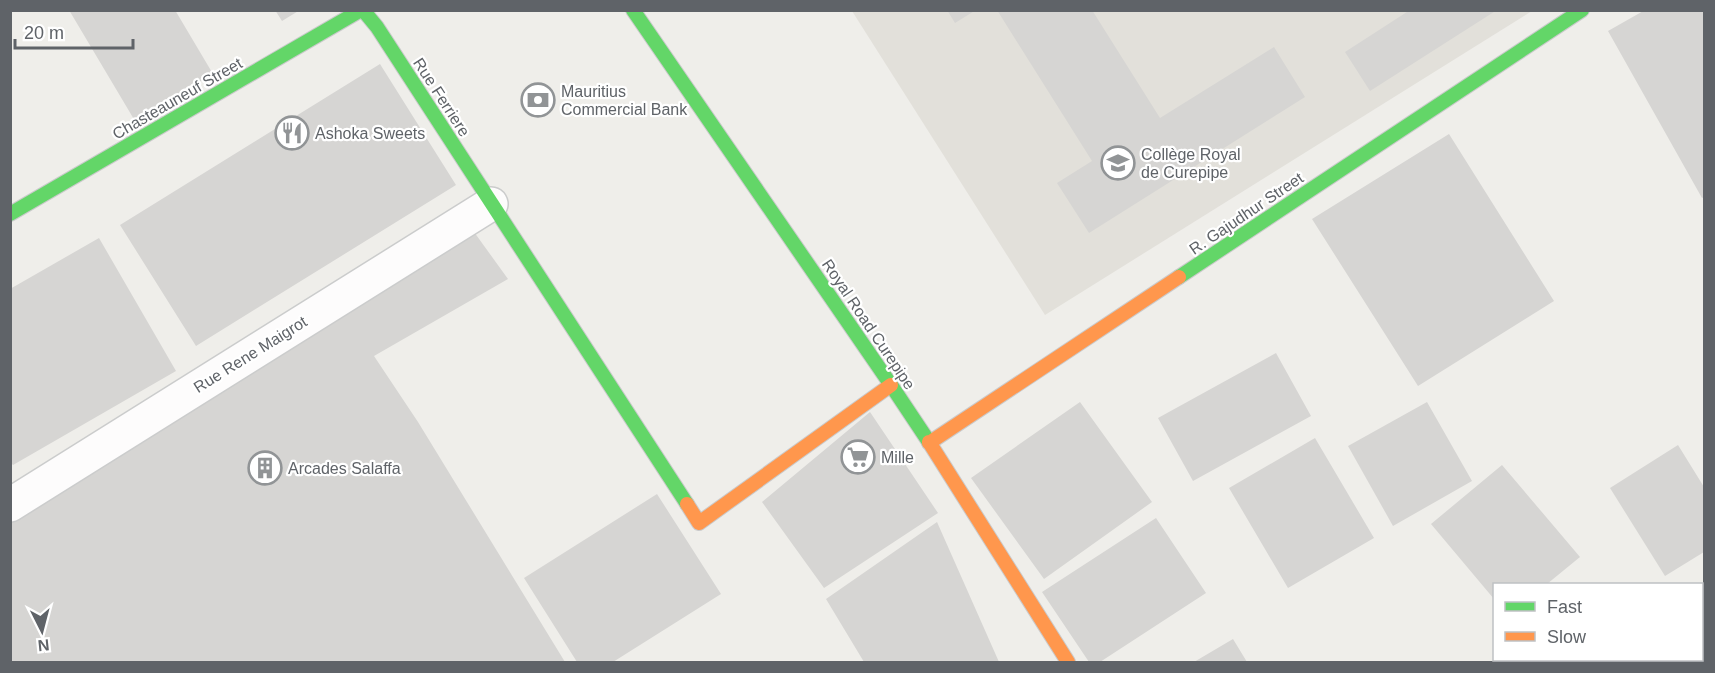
<svg xmlns="http://www.w3.org/2000/svg" width="1715" height="673" viewBox="0 0 1715 673" font-family="Arial,sans-serif">
  <style>
    .education { fill: #e2e0da }
    .building { fill: #d6d5d3 }
    .lines { fill: none; stroke-linecap: round; stroke-linejoin: round }
    .street-casing { stroke: #cbcccc; stroke-width: 36 }
    .fast-casing { stroke: #cacacb; stroke-width: 16 }
    .slow-casing { stroke: #cacacb; stroke-width: 16 }
    .street { stroke: #fdfcfc; stroke-width: 33 }
    .fast { stroke: #63d668; stroke-width: 14 }
    .slow { stroke: #ff974d; stroke-width: 14 }
    .labels { text-anchor: middle; stroke-width: 4.5; stroke-linejoin: round; paint-order: stroke }
    .poi-label { font-size: 16px; fill: #5f6368; stroke: #fff; text-anchor: start }
    .street-label { font-size: 16px; fill: #5f6368; stroke: #fff }
  </style>
  <rect width="100%" height="100%" fill="#efeeea"/>
  <path class="education" d="M852 11H1532L1045 315Z"/>
  <path class="building" d="M69 10H175L213 74 135 121Z
    M275 10H300L282 21Z
    M947 10H976L955 23Z
    M997 10H1092L1160 118 1274 47 1305 97 1089 233 1057 183 1092 161Z
    M1410 10H1497L1370 91 1345 52Z
    M1645 10H1704V197L1702 198 1608 31Z
    M380 64 456 185 196 346 120 225Z
    M1449 134 1554 301 1418 386 1312 219Z
    M469 225 508 279 374 356 418 422 565 662H10V515Z
    M99 238 176 371 13 465 10 462V289Z
    M1276 353 1311 416 1193 481 1158 418Z
    M1080 402 1152 502 1044 579 971 478Z
    M1427 402 1472 481 1393 526 1348 446Z
    M870 412 938 513 824 588 762 502Z
    M1315 438 1374 538 1288 588 1229 488Z
    M1678 445 1704 487V552L1665 576 1610 488Z
    M1502 465 1580 557 1547 584H1494V599L1431 524Z
    M657 494 721 594 613 662H577L524 578Z
    M1156 518 1206 593 1100 662H1089L1042 592Z
    M937 522 999 662H864L826 599Z
    M1233 639 1247 662H1194Z"/>
  <g class="lines">
    <defs>
      <path id="street" d="M10 505 491 204"/>
      <path id="fast" d="M363 10 377 27 687 504
        M633 10 891 385 929 442
        M10 214 361 10
        M1179 277 1582 10"/>
      <path id="slow" d="M929 442 1068 662
        M929 443 1179 277
        M687 504 699 523 891 385"/>
    </defs>
    <use href="#street" class="street-casing"/>
    <use href="#fast" class="fast-casing"/>
    <use href="#slow" class="slow-casing"/>
    <use href="#street" class="street"/>
    <use href="#fast" class="fast"/>
    <use href="#slow" class="slow"/>
  </g>
  <defs>
    <symbol id="bank-ring" viewBox="-11 -11 22 22"><circle r="9.5" fill="#fff" stroke="#919496" stroke-width="1.5"/><path d="M-6-4H6V4H-6ZM0-2.3a2.3 2.3 0 1 0 0 4.6a2.3 2.3 0 1 0 0-4.6Z" fill="#919496"/></symbol>
    <symbol id="restaurant-ring" viewBox="-11 -11 22 22"><circle r="9.5" fill="#fff" stroke="#919496" stroke-width="1.5"/><path d="M-5-6h1v4h1v-4h1v4h1v-4h1v5L-1.5 .5V6h-2V.5L-5-1ZM5-6V6H3V1.5H1.5Q1.5-4 5-6Z" fill="#919496"/></symbol>
    <symbol id="university-ring" viewBox="-11 -11 22 22"><circle r="9.5" fill="#fff" stroke="#919496" stroke-width="1.5"/><path d="M0-5L7-2L0 1L-7-2ZM-4 1L0 2.5L4 1V4Q0 6-4 4Z" fill="#919496"/></symbol>
    <symbol id="supermarket-ring" viewBox="-11 -11 22 22"><circle r="9.5" fill="#fff" stroke="#919496" stroke-width="1.5"/><path d="M-6-5.5h2.5l.6 2H6L4.5 2H-2.5L-4.4-4H-6ZM-1.5 3.2a1.3 1.3 0 1 0 .1 0ZM3 3.2a1.3 1.3 0 1 0 .1 0Z" fill="#919496"/></symbol>
    <symbol id="building-ring" viewBox="-11 -11 22 22"><circle r="9.5" fill="#fff" stroke="#919496" stroke-width="1.5"/><path d="M-4-6H4V6H1V3H-1V6H-4ZM-2.5-4.3h1.7v1.8h-1.7ZM.8-4.3h1.7v1.8H.8ZM-2.5-1h1.7V.8h-1.7ZM.8-1h1.7V.8H.8Z" fill="#919496"/></symbol>
  </defs>
  <g fill-rule="evenodd">
    <use href="#bank-ring" x="519" y="81" width="38" height="38"/>
    <use href="#restaurant-ring" x="273" y="114" width="38" height="38"/>
    <use href="#university-ring" x="1099" y="144" width="38" height="38"/>
    <use href="#supermarket-ring" x="839" y="438" width="38" height="38"/>
    <use href="#building-ring" x="246" y="449" width="38" height="38"/>
  </g>
  <g class="labels">
    <g class="poi-label">
      <text x="561" y="97">Mauritius<tspan x="561" dy="18">Commercial Bank</tspan></text>
      <text x="315" y="139">Ashoka Sweets</text>
      <text x="1141" y="160">Collège Royal<tspan x="1141" dy="18">de Curepipe</tspan></text>
      <text x="881" y="463">Mille</text>
      <text x="288" y="474">Arcades Salaffa</text>
    </g>
    <g class="street-label">
      <text transform="translate(442 97) rotate(57)" y="6">Rue Ferriere</text>
      <text transform="translate(177 98) rotate(-30)" y="6">Chasteauneuf Street</text>
      <text transform="translate(1246 213) rotate(-34)" y="6">R. Gajudhur Street</text>
      <text transform="translate(869 324) rotate(56)" y="6">Royal Road Curepipe</text>
      <text transform="translate(250 354) rotate(-32)" y="6">Rue Rene Maigrot</text>
    </g>
  </g>
  <rect width="1715" height="673" fill="none" stroke="#5f6368" stroke-width="24"/>
  <rect x="1493" y="583" width="210" height="78" fill="#ffffff" stroke="#bfc1c3" stroke-width="1.5"/>
  <rect x="1505" y="602" width="30" height="9" fill="#63d668" stroke="#bfc1c3" stroke-width="1.5"/>
  <text x="1547" y="613" font-size="18" fill="#5f6368">Fast</text>
  <rect x="1505" y="632" width="30" height="9" fill="#ff974d" stroke="#bfc1c3" stroke-width="1.5"/>
  <text x="1547" y="643" font-size="18" fill="#5f6368">Slow</text>
  <g transform="translate(42 631) rotate(174)" stroke="#ffffff" stroke-width="4.5" paint-order="stroke">
  <path d="M0-4.5L10 22L0 15L-10 22Z" fill="#5f6368"/>
  <text y="-9" font-size="16" font-weight="bold" text-anchor="middle" fill="#5f6368">N</text>
  </g>
  <path d="M15 39v9h118v-9" fill="none" stroke="#5f6368" stroke-width="3"/>
  <text x="24" y="39" font-size="18" fill="#5f6368" stroke="#ffffff" stroke-width="4.5" paint-order="stroke">20 m</text>
</svg>
